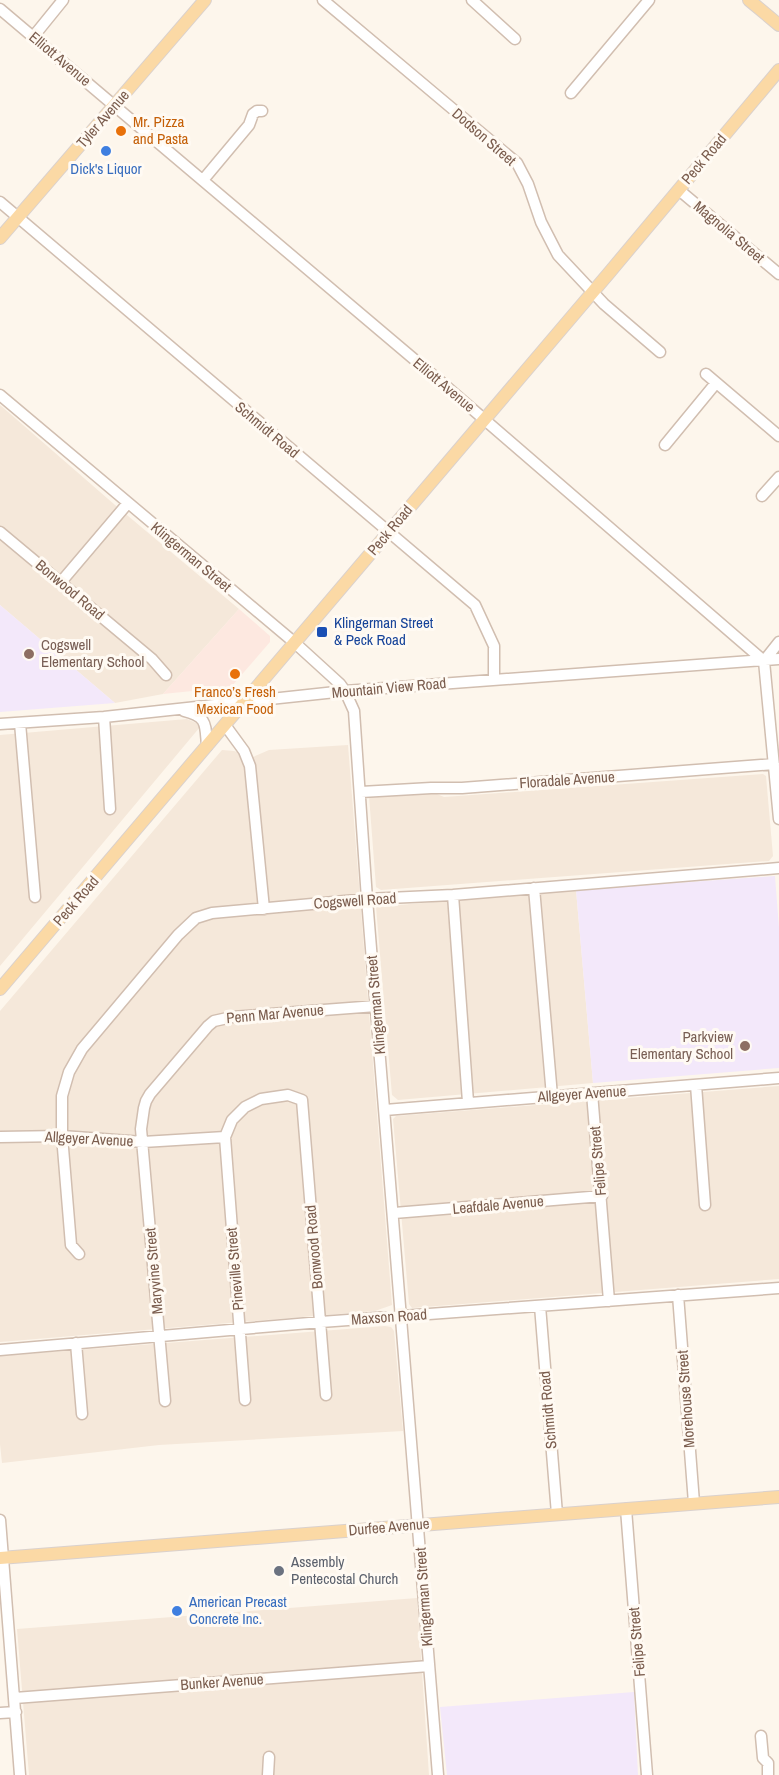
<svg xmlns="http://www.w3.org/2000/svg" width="779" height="1775" viewBox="0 0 779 1775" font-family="'Archivo Narrow',sans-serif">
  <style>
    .residential { fill: #f5e8da }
    .commercial { fill: #fde8e0 }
    .education { fill: #f3e8fa }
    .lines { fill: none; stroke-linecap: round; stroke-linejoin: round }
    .minor-casing { stroke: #d1beb0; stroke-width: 13 }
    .major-casing { stroke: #dad1cd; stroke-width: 14 }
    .minor { stroke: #fff; stroke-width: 10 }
    .major { stroke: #fbd9a5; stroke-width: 12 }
    .food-dot { fill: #e8710a; stroke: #fffaf3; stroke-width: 2 }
    .shop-dot { fill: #3f7fe0; stroke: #fffaf3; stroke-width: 2 }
    .transit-dot { fill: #1a4fb4; stroke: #fffaf3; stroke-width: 2 }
    .education-dot { fill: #8d6e63; stroke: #fffaf3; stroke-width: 2 }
    .worship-dot { fill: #6b7280; stroke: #fffaf3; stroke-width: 2 }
    .labels { text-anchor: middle; stroke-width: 6; stroke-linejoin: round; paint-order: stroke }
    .street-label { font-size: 15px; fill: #7a5c4d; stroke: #fffaf3 }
    .food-label { font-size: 15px; fill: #c56008; stroke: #fffaf3; text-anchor: start }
    .shop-label { font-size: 15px; fill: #366cbe; stroke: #fffaf3 }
    .transit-label { font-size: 15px; fill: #164399; stroke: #fffaf3; text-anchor: start }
    .education-label { font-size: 15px; fill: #785e54; stroke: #fffaf3; text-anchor: start }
    .worship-label { font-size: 15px; fill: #5b616d; stroke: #fffaf3; text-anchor: start }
  </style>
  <rect width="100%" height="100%" fill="#fdf6ec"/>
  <path class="residential" d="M0 405 115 505 239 609 163 694 115 703 0 605Z
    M187 719 196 723 200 727 0 966V735Z
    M348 745 392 1305 375 1311 0 1342V1011L222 750 234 751 253 757 269 750Z
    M763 774 766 776 773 856 769 861 381 890 376 887 369 796 430 791 444 797Z
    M576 890 593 1083 398 1100 392 1095 376 907Z
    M779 1086V1279L412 1308 409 1304 393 1119 396 1116Z
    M385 1326 391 1327 394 1331 403 1431 159 1445 2 1463 0 1444V1356Z
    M417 1598 429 1775H29L17 1629Z"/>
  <path class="commercial" d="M239 609 270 636V642L231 687 163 694Z"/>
  <path class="education" d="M0 605 115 703 0 712Z
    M775 876 779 928V1068L593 1083 576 890Z
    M634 1692 638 1775H447L440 1707Z"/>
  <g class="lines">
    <defs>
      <path id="minor" d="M323 0 517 163 528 184 541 222 558 255 604 304 660 352
        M472 0 515 39
        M0 9 441 382 764 661 779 819
        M33 37 63 0
        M571 93 649 0
        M203 180 249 125 253 114 257 111H262
        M679 190 779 274
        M0 202 475 605 494 646V679
        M706 374 779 436
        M0 395 295 643 340 684 345 691 354 711 367 899 438 1775
        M665 445 716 383
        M762 496 779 477
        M0 532 152 659 166 675
        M61 582 128 503
        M764 661 779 642
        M184 711C208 717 205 724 207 746
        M104 717 110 809
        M20 723 35 897
        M0 724 104 717 345 691 779 659
        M225 725 244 751 250 766 264 909
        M361 792 431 788H462L774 764
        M534 888 552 1096
        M453 895 468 1102
        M696 1085 705 1205
        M592 1093 609 1301
        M385 1110 779 1078
        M0 1137 62 1136 143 1142 225 1137 232 1120 245 1107 261 1099 288 1095 302 1100 326 1395
        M225 1137 245 1400
        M394 1213 602 1196
        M79 1254 71 1245 62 1136V1096L69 1072 82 1049 178 935 196 918 212 913 367 899 453 895 779 868
        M678 1295 694 1503
        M540 1306 557 1514
        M76 1343 82 1414
        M0 1350 321 1322 779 1288
        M165 1401 141 1129 144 1108 146 1101 150 1094 208 1026 214 1021 232 1017 376 1006
        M626 1509 647 1775
        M0 1520 20 1775
        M15 1698 429 1666
        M0 1713 16 1712
        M761 1736 763 1758 768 1763V1775
        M268 1775 269 1757"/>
      <path id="major" d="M749 0 779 25
        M0 238 205 0
        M0 989 609 273 779 70
        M0 1558 779 1497"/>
    </defs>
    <use href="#minor" class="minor-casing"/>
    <use href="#major" class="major-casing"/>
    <use href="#minor" class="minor"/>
    <use href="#major" class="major"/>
  </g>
  <g class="food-dot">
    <circle cx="121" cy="131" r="6"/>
    <circle cx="235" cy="674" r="6"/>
  </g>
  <g class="shop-dot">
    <circle cx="106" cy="151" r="6"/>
    <circle cx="177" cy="1611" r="6"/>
  </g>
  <rect class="transit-dot" x="316" y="626" width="12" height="12" rx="3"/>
  <g class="education-dot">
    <circle cx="29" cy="654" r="6"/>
    <circle cx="745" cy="1046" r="6"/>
  </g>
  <circle class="worship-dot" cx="279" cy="1571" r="6"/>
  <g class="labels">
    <g class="street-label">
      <text transform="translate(60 59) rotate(40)" y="5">Elliott Avenue</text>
      <text transform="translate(103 119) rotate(-49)" y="5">Tyler Avenue</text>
      <text transform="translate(484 137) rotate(41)" y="5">Dodson Street</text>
      <text transform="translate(704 159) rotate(-50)" y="5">Peck Road</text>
      <text transform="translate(729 232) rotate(40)" y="5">Magnolia Street</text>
      <text transform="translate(444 385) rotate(40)" y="5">Elliott Avenue</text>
      <text transform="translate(267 430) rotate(40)" y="5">Schmidt Road</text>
      <text transform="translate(390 530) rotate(-50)" y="5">Peck Road</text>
      <text transform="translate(191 557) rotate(40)" y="5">Klingerman Street</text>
      <text transform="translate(70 590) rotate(40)" y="5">Bonwood Road</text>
      <text transform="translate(389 688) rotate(-5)" y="5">Mountain View Road</text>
      <text transform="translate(567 780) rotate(-4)" y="5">Floradale Avenue</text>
      <text transform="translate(76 901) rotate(-49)" y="5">Peck Road</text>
      <text transform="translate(355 901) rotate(-4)" y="5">Cogswell Road</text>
      <text transform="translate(376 1005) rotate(-95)" y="5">Klingerman Street</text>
      <text transform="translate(275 1014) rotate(-5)" y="5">Penn Mar Avenue</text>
      <text transform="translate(582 1094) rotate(-4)" y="5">Allgeyer Avenue</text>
      <text transform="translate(89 1139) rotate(3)" y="5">Allgeyer Avenue</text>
      <text transform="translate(598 1161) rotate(-95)" y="5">Felipe Street</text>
      <text transform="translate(498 1205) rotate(-5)" y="5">Leafdale Avenue</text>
      <text transform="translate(314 1247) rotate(-95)" y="5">Bonwood Road</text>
      <text transform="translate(235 1269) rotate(-95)" y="5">Pineville Street</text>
      <text transform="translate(154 1271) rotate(-95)" y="5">Maryvine Street</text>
      <text transform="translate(389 1317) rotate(-4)" y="5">Maxson Road</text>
      <text transform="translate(686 1399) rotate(-94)" y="5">Morehouse Street</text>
      <text transform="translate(548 1410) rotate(-95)" y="5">Schmidt Road</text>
      <text transform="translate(389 1527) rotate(-5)" y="5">Durfee Avenue</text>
      <text transform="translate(424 1597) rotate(-94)" y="5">Klingerman Street</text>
      <text transform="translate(637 1642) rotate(-95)" y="5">Felipe Street</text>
      <text transform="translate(222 1682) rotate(-4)" y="5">Bunker Avenue</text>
    </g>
    <g class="food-label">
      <text x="133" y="127">Mr. Pizza<tspan x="133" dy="17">and Pasta</tspan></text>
      <text x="235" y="697" text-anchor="middle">Franco’s Fresh<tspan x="235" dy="17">Mexican Food</tspan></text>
    </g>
    <g class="shop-label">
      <text x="106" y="174">Dick's Liquor</text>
      <text x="189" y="1607" text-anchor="start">American Precast<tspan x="189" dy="17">Concrete Inc.</tspan></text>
    </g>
    <g class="transit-label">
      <text x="334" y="628">Klingerman Street<tspan x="334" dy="17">&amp; Peck Road</tspan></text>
    </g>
    <g class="education-label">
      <text x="41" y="650">Cogswell<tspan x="41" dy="17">Elementary School</tspan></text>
      <text x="733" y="1042" text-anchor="end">Parkview<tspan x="733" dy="17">Elementary School</tspan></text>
    </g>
    <g class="worship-label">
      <text x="291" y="1567">Assembly<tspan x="291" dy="17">Pentecostal Church</tspan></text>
    </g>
  </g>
</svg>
